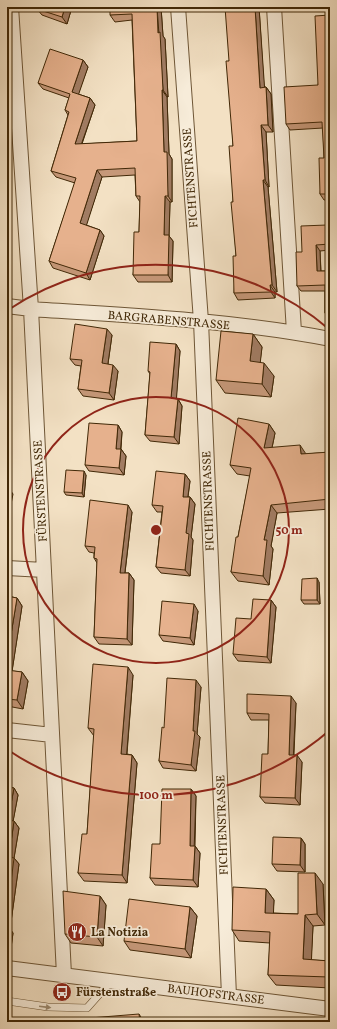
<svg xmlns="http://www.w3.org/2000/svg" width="337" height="1029" viewBox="0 0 337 1029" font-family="Vollkorn,serif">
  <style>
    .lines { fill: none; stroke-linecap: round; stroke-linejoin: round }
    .service-casing { stroke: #6e5636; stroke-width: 8 }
    .minor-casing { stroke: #6e5636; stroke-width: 16 }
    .service { stroke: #f7ecd9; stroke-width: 7 }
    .minor { stroke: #f7ecd9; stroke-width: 14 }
    .wall { fill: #c69879; stroke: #412807 }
    .shaded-wall { fill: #a17c63; stroke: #412807 }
    .building { fill: #e6b18d; stroke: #412807 }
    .oneway { fill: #9c8a70 }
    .ring { fill: none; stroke: #8f2418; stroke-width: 2 }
    .labels { text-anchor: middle; stroke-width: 3.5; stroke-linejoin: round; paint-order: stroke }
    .street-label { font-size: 12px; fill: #412807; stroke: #f7ecd9 }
    .poi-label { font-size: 12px; font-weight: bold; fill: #412807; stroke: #f7ecd9; text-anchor: start }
    .centre { fill: #8f2418; stroke: #f7ecd9; stroke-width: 2 }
    .ring-label { font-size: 12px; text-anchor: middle; font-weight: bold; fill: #8f2418; stroke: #f7ecd9; stroke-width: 3.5; stroke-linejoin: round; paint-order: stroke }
  </style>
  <rect width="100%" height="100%" fill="#f3e1c4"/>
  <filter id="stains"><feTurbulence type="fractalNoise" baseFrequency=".005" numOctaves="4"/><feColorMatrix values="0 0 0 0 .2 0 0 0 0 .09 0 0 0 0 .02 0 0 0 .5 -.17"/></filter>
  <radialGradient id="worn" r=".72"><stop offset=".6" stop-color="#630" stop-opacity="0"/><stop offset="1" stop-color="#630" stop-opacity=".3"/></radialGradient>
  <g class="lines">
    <defs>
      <path id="service" d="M7 1001 48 1007 87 1008 111 981"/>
      <path id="minor" d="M11 7 31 309 64 975
        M178 7 201 321 229 996
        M274 7 294 332
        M7 306 31 309C131 316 232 320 330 339
        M7 568 44 570
        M7 730 52 735
        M7 968 330 1009"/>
    </defs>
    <use href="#service" class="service-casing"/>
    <use href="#minor" class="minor-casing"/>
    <use href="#service" class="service"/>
    <use href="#minor" class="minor"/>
  </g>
  <path class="wall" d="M38 7H72L67 24 42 15 37 9Z
    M161 7 163 36 165 39 168 97H167L169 154 172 159V202H170L169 236 173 241 172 282H138L133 275 139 232 140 202 136 196 135 175 102 177 86 225 100 230 104 236 90 280 53 268 49 261 75 183 56 177 51 171 68 115 65 110 69 98 43 89 38 83 83 60 88 67 78 94 90 98 95 105 82 144 137 141 132 20 115 22 110 15Z
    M259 7 264 87H266L271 94 273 132H266L269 187H268L277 292H275V298L238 300 234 293 236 256 233 202V146L229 61Z
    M292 7H318V9L294 10Z
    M330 15V250L320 251 321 271H330V319H329L325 313V291H301L297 286 302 252 327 225 326 200H324L320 194 324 158 323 128 290 130 286 124 318 85Z
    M253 334 262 347 260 362 274 376 271 397 225 393 216 380Z
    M112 335 108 364 118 371 114 400 83 396 78 389 81 366 75 365 70 359Z
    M176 344 180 351 176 399H178L182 406 179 444 150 441 145 435 150 374 148 371Z
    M269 424 275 433 272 448 306 454 330 452V509L277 513 271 546 273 549 269 585 238 581 231 572 250 476 237 474 230 465Z
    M118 425 122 432 121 449 126 456 124 475 89 471 85 465Z
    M185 474 190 481 188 497H190L195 504 191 537 193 540 190 576 161 573 156 567 162 512H157L152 505Z
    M86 475 84 497 66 495 64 492Z
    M132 512 125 573H129L134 580 132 645 99 644 94 637 97 563 94 558V553L89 552 85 546Z
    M319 582 320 604H304L301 600Z
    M7 596 17 598 22 606 12 671 22 672 28 681 23 709 7 706Z
    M271 600 276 607 271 663 238 661 233 654Z
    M198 611 194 645 163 641 159 635Z
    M133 675 127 754 132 755 137 763 127 883 84 881 78 873 87 834 94 736 88 728Z
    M201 687 197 734 200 737 196 771 163 768 159 761 164 728Z
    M296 703 294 755 302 762 300 805 265 803 260 797 268 754 269 720H251L247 713Z
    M7 787 14 788 18 795 13 821H14L19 828 14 858 19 864 10 929 13 933 10 955H7Z
    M191 789 196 796 195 846 200 853 198 887 155 885 150 878 160 844Z
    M301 838 305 844V872L277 871 272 864Z
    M323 884 325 925 313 926 311 960 330 961V988L276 985 268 975 270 943 239 941 232 930 266 889 274 900 273 913 298 914Z
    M100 896 106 905 103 946 71 943 65 934Z
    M190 907 197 916 191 958 130 950 124 941Z"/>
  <path class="shaded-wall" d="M65 7H72L67 24 62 17Z
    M157 7H161L163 36 165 39 168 97 163 90Z
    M255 7H259L265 94 260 88Z
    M83 60 88 67 77 99 72 92Z
    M266 87 271 94 273 132 268 125Z
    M162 90 167 97 169 154 172 159V202L168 196 164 152Z
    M90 98 95 105 79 151 75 144Z
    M261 125 266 132 269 187 265 180Z
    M97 170 102 177 85 230 80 223Z
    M263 180 268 187 277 292 272 285Z
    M165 196 170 202 169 236 173 241 172 282 168 275 164 235Z
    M100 230 104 236 90 280 86 273Z
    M316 245 320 251 321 277 317 271Z
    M270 285 275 292V298L271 292Z
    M107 329 112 335 107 370 102 363Z
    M253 334 262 347 259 374 250 361Z
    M7 344 11 350 8 365 7 364Z
    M176 344 180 351 176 405 171 398Z
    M264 363 274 376 271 397 262 384Z
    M113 365 118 371 114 400 109 393Z
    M7 390 9 393 7 403Z
    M178 399 182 406 179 444 174 437Z
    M269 424 275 433 270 457 264 448Z
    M118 425 122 432 120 456 116 449Z
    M300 445 306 454H301Z
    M121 449 126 456 124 475 119 468Z
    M84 471 86 475 84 497 82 493Z
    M185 474 190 481 187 503 183 497Z
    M8 487 13 494 7 525V495Z
    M190 497 195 504 191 537 193 540 190 576 185 570 186 533Z
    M128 505 132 512 124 580 120 573Z
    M271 505 277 513 271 546 273 549 269 585 263 576 264 540Z
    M129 573 134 580 132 645 127 639Z
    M317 578 319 582 320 604 317 600Z
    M17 598 22 606 11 678 7 672V659Z
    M271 600 276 607 271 663 267 657Z
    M194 604 198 611 194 645 190 638Z
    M128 667 133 675 126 762 121 754Z
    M22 672 28 681 23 709 17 700Z
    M196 680 201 687 197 734 200 737 196 771 191 765Z
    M291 696 296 703 293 762 289 755Z
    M132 755 137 763 127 883 122 875Z
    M297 755 302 762 300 805 295 798Z
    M14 788 18 795 12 827 8 820Z
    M191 789 196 796 194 852 190 846Z
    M14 821 19 828 14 858 19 864 10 929 13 933 10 955 7 950V914L9 857Z
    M301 838 305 844V872L300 865Z
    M195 846 200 853 198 887 193 880Z
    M315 873 323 884 325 925 317 914Z
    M266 889 274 900 273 924 265 913Z
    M100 896 106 905 103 946 97 937Z
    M190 907 197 916 191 958 185 949Z
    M305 915 313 926 311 970 303 959Z
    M139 1014 144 1022H140Z"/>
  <path class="building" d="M38 7H65L62 17 37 9Z
    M110 7H157L158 33 160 32 163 90H162L164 152H167L168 196H165L164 235H169L168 275H133L134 232H139L140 196H136L135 168 97 170 80 223 100 230 86 273 49 261 76 178 51 171 69 112 65 110 70 94 38 83 50 49 83 60 72 92 90 98 75 144 137 141 132 14 110 15Z
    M225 7H255L260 88 266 87 268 125H261L265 180H263L272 285H270L271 292 234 293 233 256H236L231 202H233L229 146H233L226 61H229Z
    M330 15V244L316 245 317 271H330V313H325V285L297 286 296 252H302L301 226 327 225 326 194H320L319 158H324L322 122 286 124 284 87 318 85 315 16Z
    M75 324 107 329 102 363 113 365 109 393 78 389 82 360 70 359Z
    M221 331 253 334 250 361 264 363 262 384 216 380Z
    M150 342 176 344 171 398 178 399 174 437 145 435 150 372 148 371Z
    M238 418 269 424 264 448 300 445 301 454 330 452V499L271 505 264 540H267L263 576 231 572 236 537H238L251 468 230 465Z
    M89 423 118 425 116 449H121L119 468 85 465Z
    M66 470 84 471 82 493 64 492Z
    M156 471 185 474 183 497H190L186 533 189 534 185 570 156 567 163 506 152 505Z
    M7 487H8L7 495Z
    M90 500 128 505 120 573H129L127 639 94 637 97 559 94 558 95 547 85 546Z
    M317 578V600H301L302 579Z
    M7 596 17 598 7 659Z
    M253 599 271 600 267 657 233 654 236 618 251 619Z
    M162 601 194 604 190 638 159 635Z
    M93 664 128 667 121 754 132 755 122 875 78 873 82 834H87L94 729 88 728Z
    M7 670 22 672 17 700 7 699Z
    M167 678 196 680 193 731H195L191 765 159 761 162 727 164 728Z
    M247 694 291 696 289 755H297L295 798 260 797 262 754H268L269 714 247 713Z
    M7 787 14 788 8 820 14 821 9 857 14 858 7 914Z
    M162 789H191L190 846H195L193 880 150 878 152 844H160Z
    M273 837 301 838 300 865 272 864Z
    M298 873H315L317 914 305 915 303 959 330 961 329 977 268 975 270 932 232 930 233 887 266 889 265 913 298 914Z
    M63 891 100 896 97 937 65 934Z
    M129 899 190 907 185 949 124 941Z
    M7 926 9 927 7 939Z
    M139 1014 140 1022H54L53 1021Z
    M207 1019V1022H188Z"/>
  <defs><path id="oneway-solid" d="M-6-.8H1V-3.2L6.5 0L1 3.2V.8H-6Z"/></defs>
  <use class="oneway" href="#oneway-solid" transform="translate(45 1007) rotate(7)"/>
  <g class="ring">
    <circle cx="156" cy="530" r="133"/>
    <path d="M330 730A265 265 0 0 1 8 750M8 310A265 265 0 0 1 330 330"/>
  </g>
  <defs>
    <symbol id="restaurant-disc" viewBox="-11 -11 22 22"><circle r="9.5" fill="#8f2418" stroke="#f7ecd9"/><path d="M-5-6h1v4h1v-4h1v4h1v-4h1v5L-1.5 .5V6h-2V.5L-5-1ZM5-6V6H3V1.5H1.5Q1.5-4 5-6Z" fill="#fff"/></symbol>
    <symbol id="bus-disc" viewBox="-11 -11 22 22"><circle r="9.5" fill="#8f2418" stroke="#f7ecd9"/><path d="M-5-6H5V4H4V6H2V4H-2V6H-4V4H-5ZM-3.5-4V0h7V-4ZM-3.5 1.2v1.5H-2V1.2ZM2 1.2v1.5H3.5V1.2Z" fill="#fff"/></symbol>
  </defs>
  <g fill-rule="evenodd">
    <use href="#restaurant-disc" x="66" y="921" width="22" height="22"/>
    <use href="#bus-disc" x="51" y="981" width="22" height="22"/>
  </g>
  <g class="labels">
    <g class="street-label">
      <text transform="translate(190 178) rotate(-94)" y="4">FICHTENSTRASSE</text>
      <text transform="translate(169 320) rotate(5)" y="4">BARGRABENSTRASSE</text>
      <text transform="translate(40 491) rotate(-93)" y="4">FÜRSTENSTRASSE</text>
      <text transform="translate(208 501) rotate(-92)" y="4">FICHTENSTRASSE</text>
      <text transform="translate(222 825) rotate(-92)" y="4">FICHTENSTRASSE</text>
      <text transform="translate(216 994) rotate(7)" y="4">BAUHOFSTRASSE</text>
    </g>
    <g class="poi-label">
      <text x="91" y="936">La Notizia</text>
      <text x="76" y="996">Fürstenstraße</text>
    </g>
  </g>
  <circle cx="156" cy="530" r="6" class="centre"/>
  <g class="ring-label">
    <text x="289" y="534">50 m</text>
    <text x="156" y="799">100 m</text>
  </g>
  <rect width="337" height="1029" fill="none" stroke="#f3e1c4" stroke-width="24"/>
  <rect x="8" y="8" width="321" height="1013" fill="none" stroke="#412807" stroke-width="2"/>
  <rect x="12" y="12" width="313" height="1005" fill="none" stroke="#412807"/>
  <rect width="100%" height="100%" filter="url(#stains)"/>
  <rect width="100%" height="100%" fill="url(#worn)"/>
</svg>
